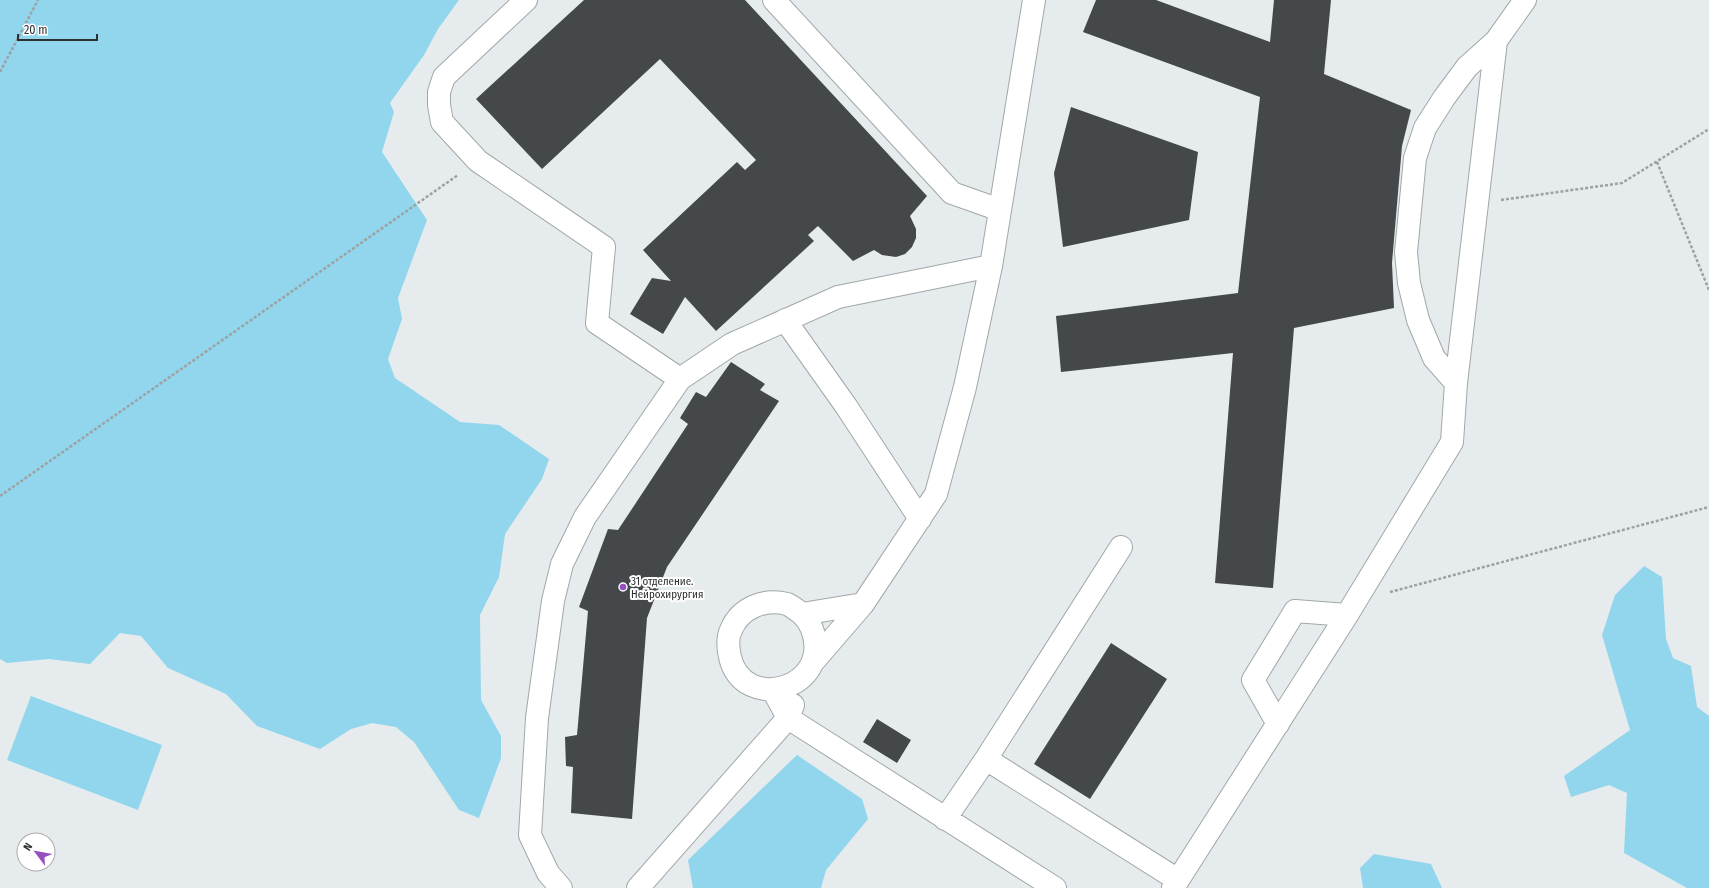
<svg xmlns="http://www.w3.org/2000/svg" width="1709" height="888" viewBox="0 0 1709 888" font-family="'Fira Sans Condensed',sans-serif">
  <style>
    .green { fill: #91d6ec }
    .building { fill: #45484a }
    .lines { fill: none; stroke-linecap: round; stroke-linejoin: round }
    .minor-casing { stroke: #a2a7a8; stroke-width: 24 }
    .path { stroke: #9ea1a3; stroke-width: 2.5; stroke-dasharray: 3 2; stroke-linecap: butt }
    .minor { stroke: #fff; stroke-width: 22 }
    .poi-dot { fill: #974ec1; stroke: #fff; stroke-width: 1.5 }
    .labels { text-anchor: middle; stroke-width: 4; stroke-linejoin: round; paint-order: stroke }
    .poi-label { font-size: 11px; fill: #2d2f30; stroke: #fff; text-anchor: start }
  </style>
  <rect width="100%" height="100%" fill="#e6ebed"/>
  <path class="green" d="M0 0H459L438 29 424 55 390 103 394 112 382 152 427 220 398 298 402 319 388 359 395 378 460 422 499 425 549 459 542 479 505 534 499 577 480 615 481 700 501 736V758L479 818 459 810 414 742 396 727 372 723 351 729 320 749 257 726 226 694 168 668 141 636 120 633 90 664 49 659 7 663 0 659Z
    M1644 566 1662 577 1666 639 1673 658 1691 666 1697 707 1709 716V888H1687L1624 853 1627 793 1609 785 1571 797 1564 776 1630 730 1602 635 1615 595Z
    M31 696 162 745 138 810 7 760Z
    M797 755 862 799 868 819 826 870 821 888H693L688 860Z
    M1374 854 1431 864 1442 888H1363L1360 868Z"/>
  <path class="building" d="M584 0H745L927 196 910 216 916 229V238L912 247 905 254 896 257 882 255 874 250 853 261 818 226 808 235 814 241 716 331 685 297 663 334 630 314 652 278 671 281 643 250 737 162 745 170 756 160 660 59 542 169 476 99Z
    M1096 0H1156L1270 42 1274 0H1331L1324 74 1411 110 1402 146 1392 263 1394 308 1294 328 1273 588 1215 583 1233 353 1061 372 1056 316 1238 293 1260 97 1083 32Z
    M1071 107 1198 152 1189 220 1063 247 1054 173Z
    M731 362 765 384 760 390 779 401 667 567 647 618 632 819 571 813 573 767 566 766 565 737 577 735 588 611 579 607 608 529 618 530 688 424 680 418 696 392 706 397Z
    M1111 643 1167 679 1090 799 1034 764Z
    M877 719 911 740 897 763 863 742Z"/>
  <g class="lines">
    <defs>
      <path id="minor" d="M526 0 444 77 439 92V105L442 122 478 161 604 247 597 323 680 379
        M774 0 952 193 1000 210
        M785 320 846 406 920 519
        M1456 383 1434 358 1418 320 1409 283 1406 252 1415 158 1425 128 1444 98 1467 67 1496 41
        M802 614C806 618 810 624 812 629 834 689 743 714 730 657 728 648 727 638 731 630 740 608 764 598 787 604 792 606 798 611 802 614L863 604 936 494 965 387 991 266 1034 0
        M813 662 863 604
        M773 690 788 718 1055 888
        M1278 724 1253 680 1295 611 1347 615
        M986 759 1178 880
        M945 819 986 759 1121 547
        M561 888 548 873 530 835 537 718 553 601 562 564 585 517 680 379 732 344 838 297 991 266
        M638 888 788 718 793 705
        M1173 888 1347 615 1452 442 1456 383 1496 41 1525 0"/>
    </defs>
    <use href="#minor" class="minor-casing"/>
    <path class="path" d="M0 72 38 0
      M1657 162 1709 290
      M1501 200 1622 183 1709 129
      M0 496 458 175
      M1390 592 1709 507"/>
    <use href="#minor" class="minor"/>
  </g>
  <circle class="poi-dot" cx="623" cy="587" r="4"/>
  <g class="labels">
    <g class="poi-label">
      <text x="631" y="585">31 отделение.<tspan x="631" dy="13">Нейрохирургия</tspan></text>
    </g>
  </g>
  <g transform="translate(36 852) rotate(302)"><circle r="19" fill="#ffffff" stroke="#abacac"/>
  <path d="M0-3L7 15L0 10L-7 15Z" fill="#974ec1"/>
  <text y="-6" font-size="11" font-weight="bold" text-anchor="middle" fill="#2d2f30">N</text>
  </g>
  <path d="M18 34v6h79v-6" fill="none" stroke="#2d2f30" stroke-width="2"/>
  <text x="24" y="34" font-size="12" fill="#2d2f30" stroke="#ffffff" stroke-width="3" paint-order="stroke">20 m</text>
</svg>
